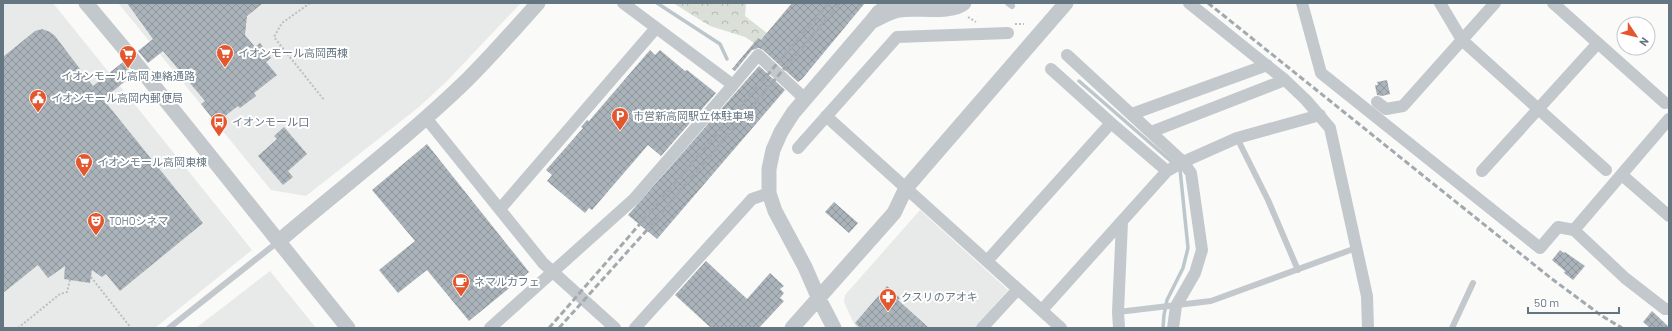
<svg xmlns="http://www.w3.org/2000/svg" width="1672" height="331" viewBox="0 0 1672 331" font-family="Barlow,'Noto Sans JP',sans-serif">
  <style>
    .built { fill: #e8e9e9 }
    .forest { fill: url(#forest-crowns) }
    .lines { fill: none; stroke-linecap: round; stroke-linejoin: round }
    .stream { stroke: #bbc7cb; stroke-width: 3.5 }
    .building { fill: url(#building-cross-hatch) }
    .path { stroke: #bbbfc2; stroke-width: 2; stroke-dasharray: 2 2; stroke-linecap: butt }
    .service { stroke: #c3c8cc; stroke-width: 6 }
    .minor { stroke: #c3c8cc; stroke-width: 12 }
    .tertiary { stroke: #c3c8cc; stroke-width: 15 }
    .rail { stroke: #a2aab0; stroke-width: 3; stroke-dasharray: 6 3; stroke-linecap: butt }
    .labels { text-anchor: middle; stroke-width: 4; stroke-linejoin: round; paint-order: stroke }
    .poi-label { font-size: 11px; fill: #657683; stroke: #fff; text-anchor: start }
  </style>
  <defs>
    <pattern id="forest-crowns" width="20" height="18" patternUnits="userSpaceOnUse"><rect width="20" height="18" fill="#dadfd7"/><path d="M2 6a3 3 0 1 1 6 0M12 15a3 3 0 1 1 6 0" fill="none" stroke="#b4b9b4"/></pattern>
    <pattern id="building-cross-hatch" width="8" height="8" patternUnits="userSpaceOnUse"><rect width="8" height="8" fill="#aab3b9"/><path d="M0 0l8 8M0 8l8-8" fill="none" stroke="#8e969c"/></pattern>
  </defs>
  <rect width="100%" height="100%" fill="#fafaf8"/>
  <path class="built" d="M3 3H53L252 250 155 328H3Z
    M118 3H521L447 81 419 107 306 196 271 190Z
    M920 210 1008 290 974 328H856L844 302 845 295Z
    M270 271 316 328H196Z"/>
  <path class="forest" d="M673 3H746L745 16 767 33 761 41 758 38 754 43 745 37 710 26Z"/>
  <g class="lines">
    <path class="stream" d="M657 3 720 44 727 59
      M1079 81 1180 169 1188 248 1183 268 1167 300 1164 315 1163 328"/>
  </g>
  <path class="building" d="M127 3H263L247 16 245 35 255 47 260 43 271 58 266 62 277 75 254 93 256 96 240 108 238 106 216 123 201 104 205 101 163 51 148 63 138 51 153 39Z
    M792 3H865L802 79 798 82 763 50 759 48 752 50 735 71 732 69 758 38 761 40Z
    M42 29 50 32 55 36 93 86 123 62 133 75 103 99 203 223 120 291 106 274 102 277 92 270 90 283 64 279 65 266 48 278 38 265 3 293V57L35 31Z
    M650 50 655 55 660 50 685 71 687 70 716 93 661 156 648 145 592 210 589 208 585 213 547 181 552 175 546 170 583 128 581 127 587 120 589 121Z
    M759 66 785 90 657 239 628 215Z
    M1387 80 1390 94 1382 96 1377 95 1375 85H1378L1377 82Z
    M284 127 307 154 288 171 293 177 283 185 258 156 277 139 274 136Z
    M427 144 529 272 469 321 427 270 398 293 379 270 415 241 372 190Z
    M834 202 858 223 849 233 825 212Z
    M1560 250 1564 253 1565 252 1585 266 1573 280 1564 273 1565 271 1552 260Z
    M706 261 747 299 770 273 784 286 780 289 784 293 780 298 784 301 759 328H711L675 295Z
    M887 286 900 298 898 300 929 328H860L855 323Z
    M1652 311 1669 327V328H1650L1643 322Z"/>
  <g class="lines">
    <path class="path" d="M310 3 282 23 274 37 324 100
      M968 17 976 22
      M1015 24H1024
      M269 55 282 46
      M91 277 131 328
      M18 328 60 294 67 292 70 280"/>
    <path class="service" d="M1008 3 1012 6
      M1237 138 1268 200 1298 270
      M1118 312 1211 301 1356 248
      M169 328 279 241
      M1452 328 1473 283"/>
    <path class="minor" d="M1189 3 1285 80 1306 100 1330 128 1367 296 1368 328
      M1302 3 1321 73 1540 248 1558 227 1574 230 1669 119
      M1440 3 1462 40 1606 170
      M1553 3 1665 103
      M1067 55 1183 162 1191 173 1202 250 1195 273 1176 306 1173 328
      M1051 69 1111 123
      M733 85 758 55 805 99
      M1377 102 1386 109 1403 106 1495 3
      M1132 114 1267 65
      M826 116 1061 328
      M426 118 543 263 615 328
      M1151 132 1285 80
      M798 148 897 37 1008 33
      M1482 171 1598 43
      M1622 175 1669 216
      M500 209 656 28
      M1574 230 1625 278 1665 309H1669
      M987 261 1111 123 1167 171
      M1042 310 1167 171 1183 162 1237 138 1320 115
      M490 328 634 199 733 85 623 3
      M635 328 752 199 769 193
      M982 328 1018 289
      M1119 328 1118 312 1122 222"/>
    <path class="tertiary" d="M86 3 122 46 348 328
      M891 3 879 12 871 22C880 18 889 12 899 10 916 7 952 14 964 3
      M279 241C341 188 407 138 466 81 491 56 515 29 538 3
      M792 328 894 213 906 188 1066 3
      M834 328 819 299 805 267 775 211 769 193V169L773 150 781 132 793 113 871 22"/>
    <path class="rail" d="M1208 3 1552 279 1602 316 1622 328
      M549 328 639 225 829 3
      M559 328 646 231 840 3"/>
  </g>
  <defs>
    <symbol id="supermarket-pin" viewBox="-11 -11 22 30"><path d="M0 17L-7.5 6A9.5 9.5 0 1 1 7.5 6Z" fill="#e4572e" stroke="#fff"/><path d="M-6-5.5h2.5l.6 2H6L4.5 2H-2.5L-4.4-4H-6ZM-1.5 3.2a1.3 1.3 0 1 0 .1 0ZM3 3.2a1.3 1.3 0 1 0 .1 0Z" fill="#fff"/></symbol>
    <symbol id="civic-pin" viewBox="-11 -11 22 30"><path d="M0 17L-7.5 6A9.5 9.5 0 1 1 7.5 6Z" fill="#e4572e" stroke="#fff"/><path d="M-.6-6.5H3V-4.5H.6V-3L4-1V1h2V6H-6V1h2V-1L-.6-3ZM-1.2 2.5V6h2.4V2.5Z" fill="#fff"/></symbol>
    <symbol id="parking-pin" viewBox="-11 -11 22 30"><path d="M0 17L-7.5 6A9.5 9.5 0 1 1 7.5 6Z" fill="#e4572e" stroke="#fff"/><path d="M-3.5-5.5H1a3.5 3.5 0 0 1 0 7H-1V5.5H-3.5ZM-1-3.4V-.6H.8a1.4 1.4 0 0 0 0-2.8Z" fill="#fff"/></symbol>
    <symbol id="bus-pin" viewBox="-11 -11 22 30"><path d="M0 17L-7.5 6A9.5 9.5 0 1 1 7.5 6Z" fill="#e4572e" stroke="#fff"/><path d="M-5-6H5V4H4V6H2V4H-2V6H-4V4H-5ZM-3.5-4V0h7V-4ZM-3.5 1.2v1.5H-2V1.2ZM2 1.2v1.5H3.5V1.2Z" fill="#fff"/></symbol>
    <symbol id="theatre-pin" viewBox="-11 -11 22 30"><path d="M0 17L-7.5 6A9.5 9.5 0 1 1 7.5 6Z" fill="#e4572e" stroke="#fff"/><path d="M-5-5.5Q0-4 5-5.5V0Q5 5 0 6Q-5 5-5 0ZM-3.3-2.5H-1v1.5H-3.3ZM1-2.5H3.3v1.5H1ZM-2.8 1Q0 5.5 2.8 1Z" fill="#fff"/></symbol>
    <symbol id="cafe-pin" viewBox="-11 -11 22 30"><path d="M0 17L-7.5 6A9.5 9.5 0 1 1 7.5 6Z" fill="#e4572e" stroke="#fff"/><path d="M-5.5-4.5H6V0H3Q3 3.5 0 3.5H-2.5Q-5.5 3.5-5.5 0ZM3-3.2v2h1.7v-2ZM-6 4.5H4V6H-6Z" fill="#fff"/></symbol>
    <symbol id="pharmacy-pin" viewBox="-11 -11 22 30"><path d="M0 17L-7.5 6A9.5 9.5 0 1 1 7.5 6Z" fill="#e4572e" stroke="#fff"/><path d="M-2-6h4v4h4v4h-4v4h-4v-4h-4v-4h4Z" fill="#fff"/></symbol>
  </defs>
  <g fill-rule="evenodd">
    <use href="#supermarket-pin" x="215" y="43" width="20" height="27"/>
    <use href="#supermarket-pin" x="118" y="44" width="20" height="27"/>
    <use href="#civic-pin" x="28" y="88" width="20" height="27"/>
    <use href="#parking-pin" x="610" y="106" width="20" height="27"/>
    <use href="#bus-pin" x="209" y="112" width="20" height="27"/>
    <use href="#supermarket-pin" x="74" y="152" width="20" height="27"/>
    <use href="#theatre-pin" x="86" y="211" width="20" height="27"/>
    <use href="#cafe-pin" x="451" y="272" width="20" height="27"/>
    <use href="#pharmacy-pin" x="878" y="287" width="20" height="27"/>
  </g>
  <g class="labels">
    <g class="poi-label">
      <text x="238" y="57">イオンモール高岡西棟</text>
      <text x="128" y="80" text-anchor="middle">イオンモール高岡 連絡通路</text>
      <text x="51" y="102">イオンモール高岡内郵便局</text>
      <text x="633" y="120">市営新高岡駅立体駐車場</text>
      <text x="232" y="126">イオンモール口</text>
      <text x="97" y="166">イオンモール高岡東棟</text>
      <text x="109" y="225">TOHOシネマ</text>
      <text x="474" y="286">ネマルカフェ</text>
      <text x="901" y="301">クスリのアオキ</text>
    </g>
  </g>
  <rect width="1672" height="331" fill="none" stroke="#657683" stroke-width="8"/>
  <g transform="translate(1636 36) rotate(125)"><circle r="19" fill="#ffffff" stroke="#c1c8cd"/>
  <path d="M0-3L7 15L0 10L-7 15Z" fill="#e4572e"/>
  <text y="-6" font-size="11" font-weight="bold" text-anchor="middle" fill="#657683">N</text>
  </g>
  <path d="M1528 307v6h91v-6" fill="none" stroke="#657683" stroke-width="2"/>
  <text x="1534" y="307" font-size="12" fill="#657683" stroke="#ffffff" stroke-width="3" paint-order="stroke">50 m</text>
</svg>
